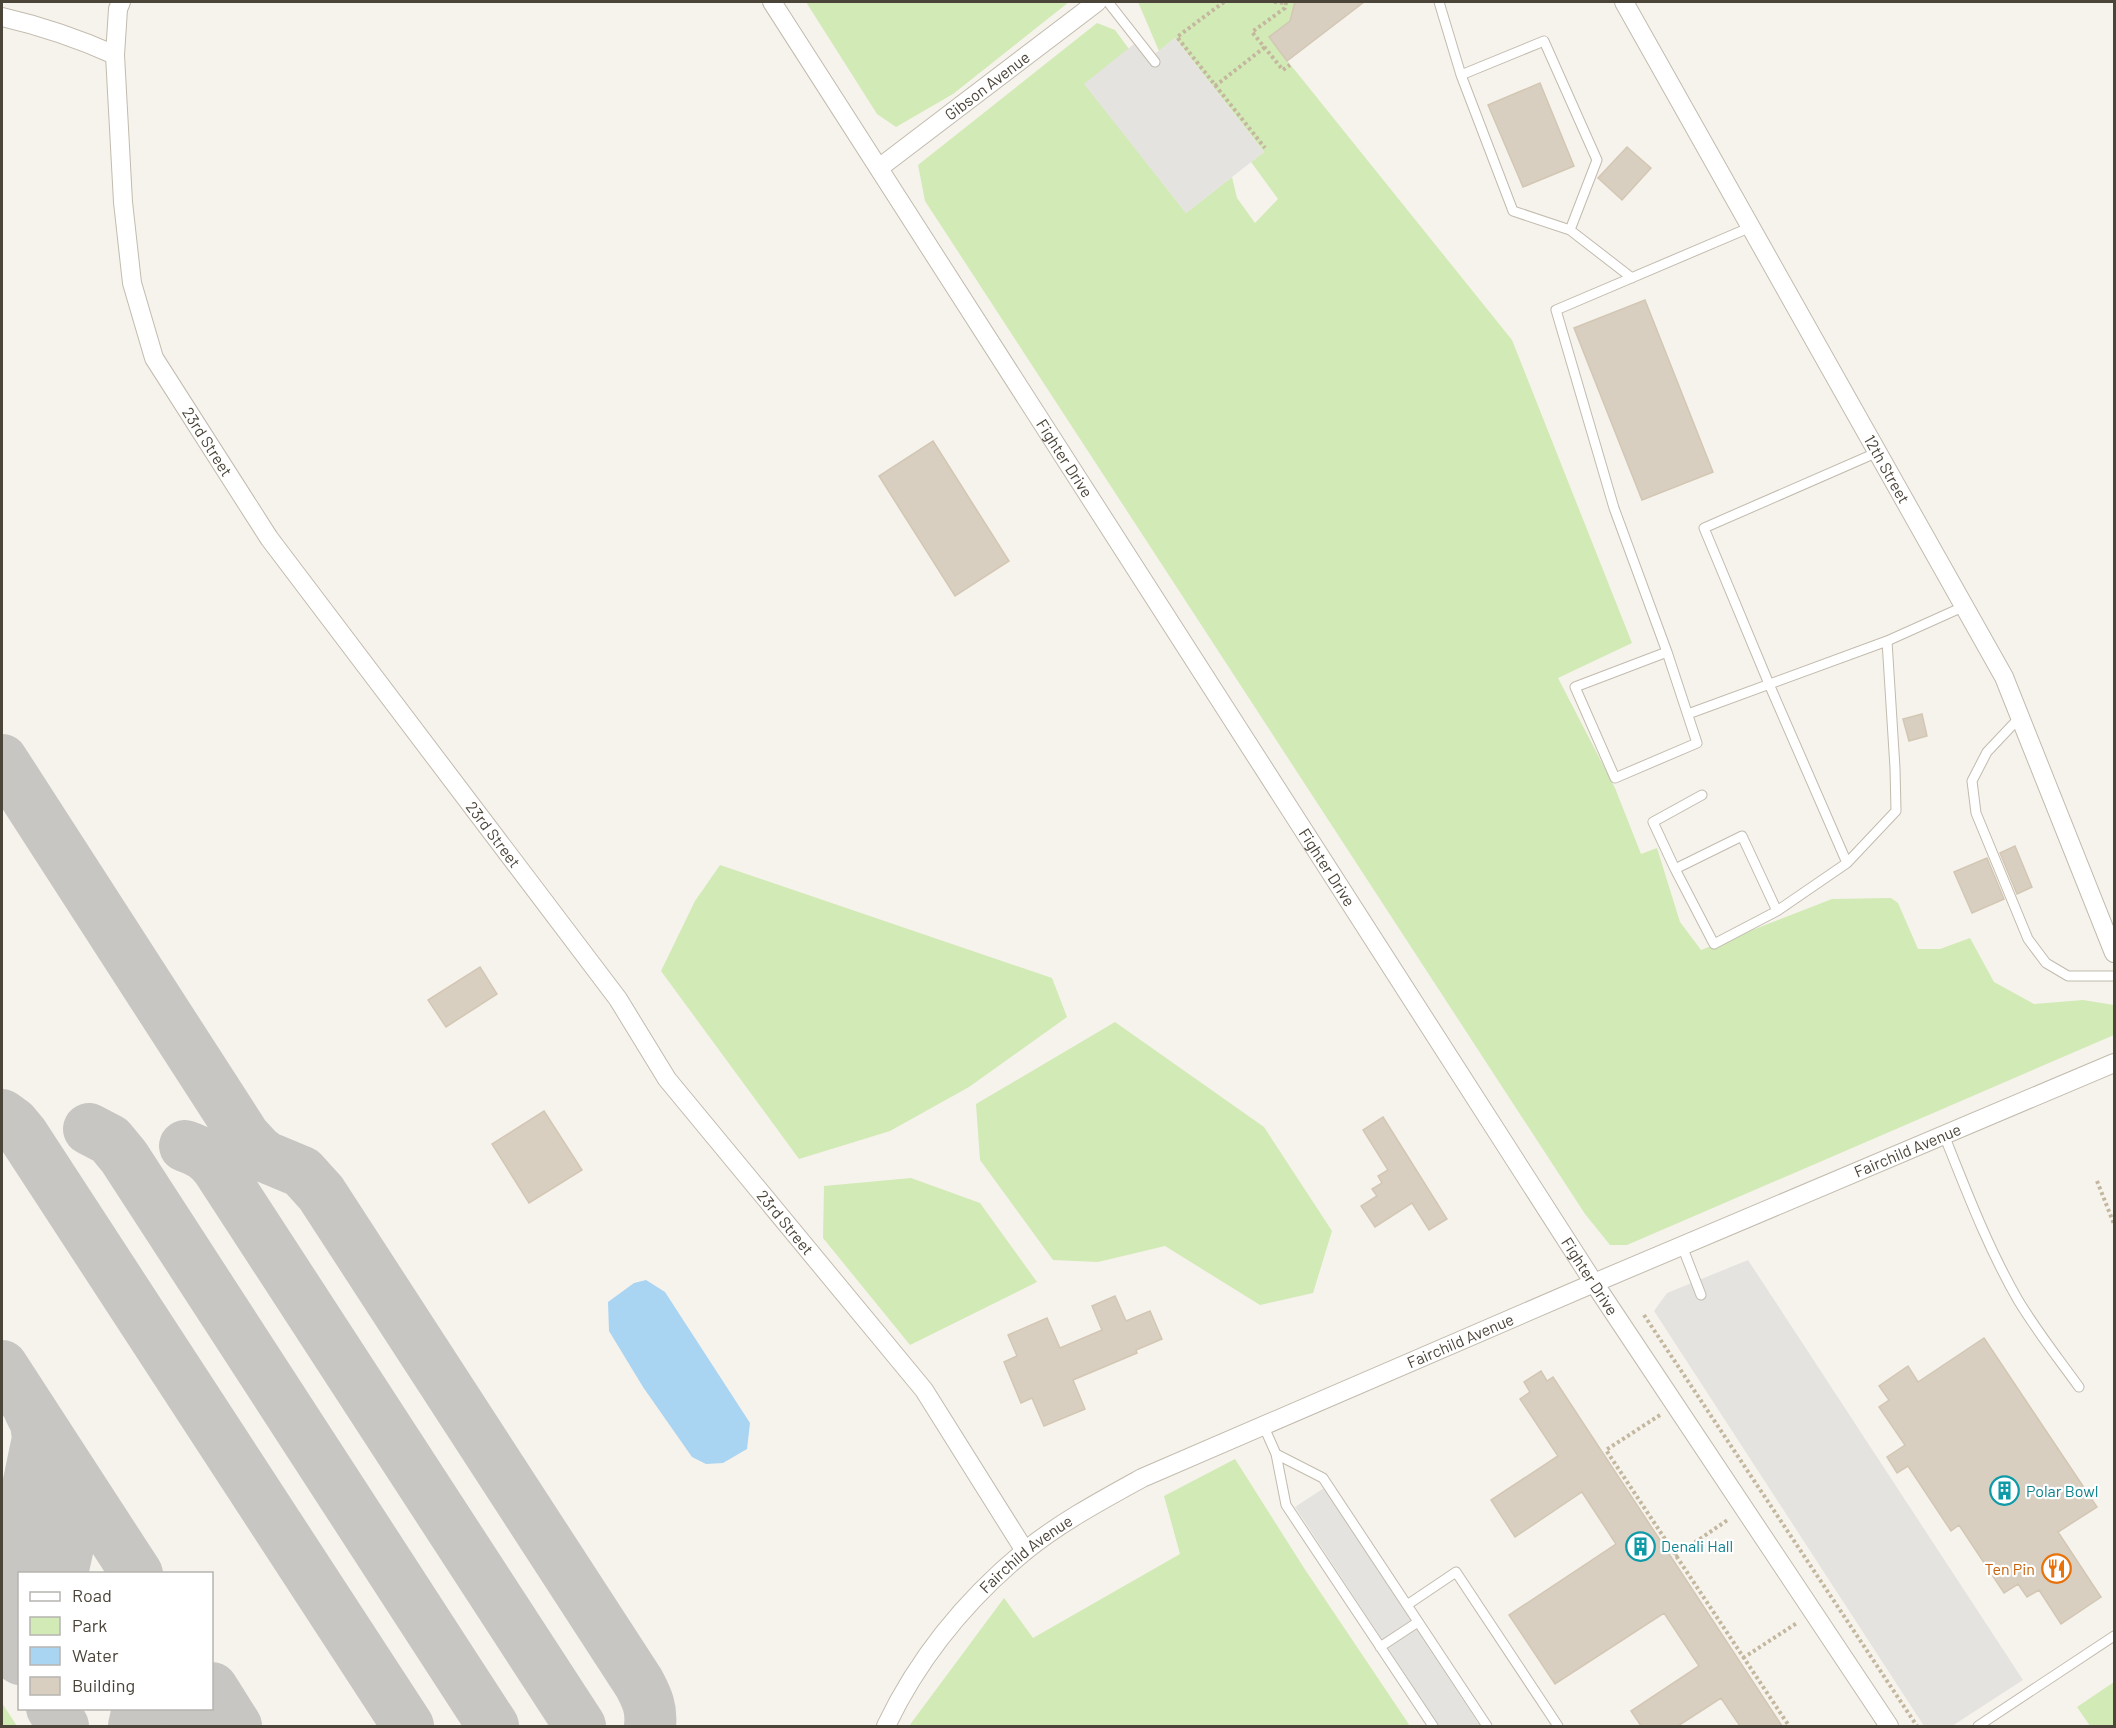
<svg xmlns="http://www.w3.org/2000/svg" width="2116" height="1728" viewBox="0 0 2116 1728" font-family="Barlow,sans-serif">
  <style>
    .green { fill: #d2eab5 }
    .parking { fill: #e5e3e0 }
    .water { fill: #a9d4f2 }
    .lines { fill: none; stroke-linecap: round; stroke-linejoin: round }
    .taxiway { stroke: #c8c6c3; stroke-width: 52 }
    .building { fill: #d8cfc1; stroke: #d3c7b4; stroke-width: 1.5 }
    .service-casing { stroke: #c2bbae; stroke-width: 11 }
    .minor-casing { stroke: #c2bbae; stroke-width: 20 }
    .path { stroke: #c4b79f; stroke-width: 4; stroke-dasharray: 3 3; stroke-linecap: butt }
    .service { stroke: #fff; stroke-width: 9 }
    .minor { stroke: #fff; stroke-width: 18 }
    .labels { text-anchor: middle; stroke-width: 4.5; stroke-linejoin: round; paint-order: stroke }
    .street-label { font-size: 16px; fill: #4b4439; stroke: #fff }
    .culture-label { font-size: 16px; fill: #0d838f; stroke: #fff; text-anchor: start }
    .food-label { font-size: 16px; fill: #c56008; stroke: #fff; text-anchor: end }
  </style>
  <rect width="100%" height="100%" fill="#f6f3ec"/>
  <path class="green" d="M806 2H1069L953 94 896 127 877 114Z
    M1138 2H1295L1290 21 1269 38 1512 340 1632 643 1558 678 1615 788 1641 854 1657 848 1680 922 1701 950 1832 899 1891 898 1898 903 1918 949H1940L1970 938 1994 982 2034 1004 2083 1000 2114 1005V1035L1627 1245H1610L1585 1214 925 201 918 165 1097 23 1115 30 1129 49 1085 84 1186 213 1232 177 1237 198 1255 223 1278 199 1251 162 1264 152 1175 38 1159 51Z
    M720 865 1052 978 1067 1017 969 1087 890 1131 799 1159 661 971 695 901Z
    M1115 1022 1264 1127 1332 1231 1313 1293 1260 1305 1165 1246 1098 1262 1053 1260 980 1160 976 1104Z
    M911 1178 980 1203 1037 1282 910 1345 823 1238 824 1186Z
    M1235 1459 1304 1568 1410 1726H909L1004 1598 1033 1638 1180 1554 1164 1496Z
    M2114 1682V1726H2090L2077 1707Z
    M2 1703 17 1726H2Z"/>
  <path class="parking" d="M1175 38 1264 152 1186 213 1084 84 1134 44 1147 60Z
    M1748 1260 2023 1680 1952 1726H1924L1654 1311 1667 1293Z
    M1324 1488 1480 1726H1439L1295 1507Z"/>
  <path class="water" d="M646 1280 665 1292 750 1423 747 1449 723 1463 706 1464 692 1457 643 1387 609 1331 608 1302 634 1283Z"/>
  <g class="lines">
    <path class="taxiway" d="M2 760 245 1137 257 1150 266 1157 302 1172 321 1193 639 1683C647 1698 652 1709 650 1726
      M2 1115 13 1123 23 1135 408 1726
      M89 1129 110 1140 124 1157 493 1726
      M185 1146C199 1151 209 1156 218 1169L580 1726
      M2 1366 137 1574
      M62 1574 77 1506V1492L69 1469
      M2 1612 38 1438 36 1423 29 1409
      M2 1631 20 1659
      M212 1688 236 1726
      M52 1708 63 1726
      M134 1726 138 1708
      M187 1726 191 1708"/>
  </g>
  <path class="building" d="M1295 2H1364L1287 61 1269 37 1290 21Z
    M1540 83 1574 166 1523 187 1488 105Z
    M1627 147 1651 168 1622 200 1598 178Z
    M1645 300 1713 472 1642 500 1574 328Z
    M933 441 1009 561 955 596 879 476Z
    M1922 714 1927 736 1909 741 1903 719Z
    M2015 846 2032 887 2017 894 2000 853Z
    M1987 858 2004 899 1972 913 1954 872Z
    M480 967 497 994 446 1027 428 1000Z
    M544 1111 582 1170 529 1203 492 1144Z
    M1383 1117 1447 1219 1429 1230 1412 1203 1375 1227 1361 1206 1377 1196 1372 1189 1382 1183 1378 1176 1388 1170 1363 1130Z
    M1115 1296 1126 1321 1150 1311 1162 1339 1136 1350 1137 1353 1073 1380 1085 1409 1044 1426 1032 1398 1021 1403 1004 1362 1017 1356 1008 1335 1047 1318 1060 1348 1102 1330 1092 1306Z
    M1984 1338 2097 1507 2058 1532 2101 1597 2061 1624 2039 1590 2027 1597 2018 1584 2004 1593 1959 1525 1951 1531 1908 1466 1897 1473 1887 1457 1905 1445 1879 1407 1889 1400 1879 1386 1908 1366 1918 1382Z
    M1541 1371 1547 1381 1553 1377 1782 1726H1740L1721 1698 1678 1726H1641L1631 1711 1699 1666 1664 1613 1555 1684 1509 1615 1616 1544 1582 1492 1515 1537 1491 1500 1558 1456 1520 1399 1530 1392 1524 1382Z"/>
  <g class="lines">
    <defs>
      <path id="service" d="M1108 2 1155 62
        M1439 2 1461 75 1513 211 1570 230 1632 278
        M1461 75 1544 41 1597 160 1570 230
        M1667 652 1614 508 1556 310 1751 227
        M1667 652 1697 743 1615 778 1575 687Z
        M1688 714 1887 641 1965 606
        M2020 717 1987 752 1972 781 1976 813 2028 939 2046 963 2068 976H2114
        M1847 863 1896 811 1895 768 1887 641
        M1675 869 1653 822 1702 795
        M1777 911 1742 836 1675 869 1714 944 1777 911 1847 863 1769 684 1704 528 1878 452
        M1944 1135C1966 1190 1988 1248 2018 1300 2036 1330 2058 1358 2079 1387
        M1682 1246 1701 1295
        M1264 1427 1276 1454 1286 1505 1433 1726
        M1276 1454 1323 1478 1487 1726
        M1407 1605 1456 1572 1558 1726
        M1380 1647 1418 1622
        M1978 1726 2114 1636"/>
      <g id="minor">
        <path id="s1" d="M121 2 118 9 115 55 123 202 132 283 154 358 269 538 618 999 667 1079 924 1390 1025 1551"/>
        <path id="s2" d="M772 2 1594 1283 1889 1726"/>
        <path id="s3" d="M1624 2 2004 677 2114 953"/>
        <path d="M2 17C41 26 79 39 115 55"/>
        <path id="s4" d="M879 168 1097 2"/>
        <path id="s5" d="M886 1726C918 1659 967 1599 1025 1551 1061 1522 1102 1500 1142 1478L1594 1283 2114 1063"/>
      </g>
    </defs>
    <use href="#service" class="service-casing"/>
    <use href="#minor" class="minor-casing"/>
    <path class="path" d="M1224 2 1177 37 1265 148
      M1274 2 1286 3
      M1286 2 1285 8 1252 32 1283 70 1290 65
      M1215 86 1265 47
      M2097 1181 2114 1224
      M1644 1315 1917 1726
      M1660 1415 1606 1450 1789 1726
      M1675 1556 1729 1519
      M1743 1658 1797 1623"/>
    <use href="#service" class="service"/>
    <use href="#minor" class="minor"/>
  </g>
  <defs>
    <symbol id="building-ring" viewBox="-11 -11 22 22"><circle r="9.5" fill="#fff" stroke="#0f9aa8" stroke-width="1.5"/><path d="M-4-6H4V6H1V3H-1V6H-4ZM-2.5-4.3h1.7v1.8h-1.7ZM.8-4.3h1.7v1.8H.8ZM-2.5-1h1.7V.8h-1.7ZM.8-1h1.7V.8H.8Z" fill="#0f9aa8"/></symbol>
    <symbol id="restaurant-ring" viewBox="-11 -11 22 22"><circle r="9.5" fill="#fff" stroke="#e8710a" stroke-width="1.5"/><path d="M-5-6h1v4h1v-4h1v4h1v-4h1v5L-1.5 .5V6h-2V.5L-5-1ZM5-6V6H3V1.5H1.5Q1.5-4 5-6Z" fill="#e8710a"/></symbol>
  </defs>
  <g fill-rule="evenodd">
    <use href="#building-ring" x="1988" y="1474" width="33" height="33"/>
    <use href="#building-ring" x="1624" y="1530" width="33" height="33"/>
    <use href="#restaurant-ring" x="2040" y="1552" width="33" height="33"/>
  </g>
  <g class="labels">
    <g class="street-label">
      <text dy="6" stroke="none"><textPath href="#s4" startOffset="136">Gibson Avenue</textPath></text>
      <text dy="6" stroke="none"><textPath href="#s1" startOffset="460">23rd Street</textPath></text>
      <text dy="6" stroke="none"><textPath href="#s2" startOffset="542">Fighter Drive</textPath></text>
      <text dy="6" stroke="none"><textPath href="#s3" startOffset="536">12th Street</textPath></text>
      <text dy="6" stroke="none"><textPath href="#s1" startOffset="946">23rd Street</textPath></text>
      <text dy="6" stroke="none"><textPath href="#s2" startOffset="1028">Fighter Drive</textPath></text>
      <text dy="6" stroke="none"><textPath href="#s5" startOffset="1196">Fairchild Avenue</textPath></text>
      <text dy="6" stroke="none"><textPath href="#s1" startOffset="1432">23rd Street</textPath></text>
      <text dy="6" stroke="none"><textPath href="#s2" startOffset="1514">Fighter Drive</textPath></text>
      <text dy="6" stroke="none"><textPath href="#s5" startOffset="710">Fairchild Avenue</textPath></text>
      <text dy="6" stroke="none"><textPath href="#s5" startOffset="224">Fairchild Avenue</textPath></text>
    </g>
    <g class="culture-label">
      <text x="2026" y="1497">Polar Bowl</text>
      <text x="1661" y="1552">Denali Hall</text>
    </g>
    <g class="food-label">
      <text x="2035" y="1575">Ten Pin</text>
    </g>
  </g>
  <rect width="2116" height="1728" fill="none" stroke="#4b4439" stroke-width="6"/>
  <rect x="18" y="1572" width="195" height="138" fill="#ffffff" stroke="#b7b4b0" stroke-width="1.5"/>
  <rect x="30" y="1592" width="30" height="9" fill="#ffffff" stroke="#b7b4b0" stroke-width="1.5"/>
  <text x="72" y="1602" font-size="18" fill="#4b4439">Road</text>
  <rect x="30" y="1617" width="30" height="18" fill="#d2eab5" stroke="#b7b4b0" stroke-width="1.5"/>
  <text x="72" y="1632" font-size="18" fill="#4b4439">Park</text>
  <rect x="30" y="1647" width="30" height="18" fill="#a9d4f2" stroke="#b7b4b0" stroke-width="1.5"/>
  <text x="72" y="1662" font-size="18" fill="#4b4439">Water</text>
  <rect x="30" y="1677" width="30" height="18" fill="#d8cfc1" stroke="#b7b4b0" stroke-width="1.5"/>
  <text x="72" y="1692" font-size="18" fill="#4b4439">Building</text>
</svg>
